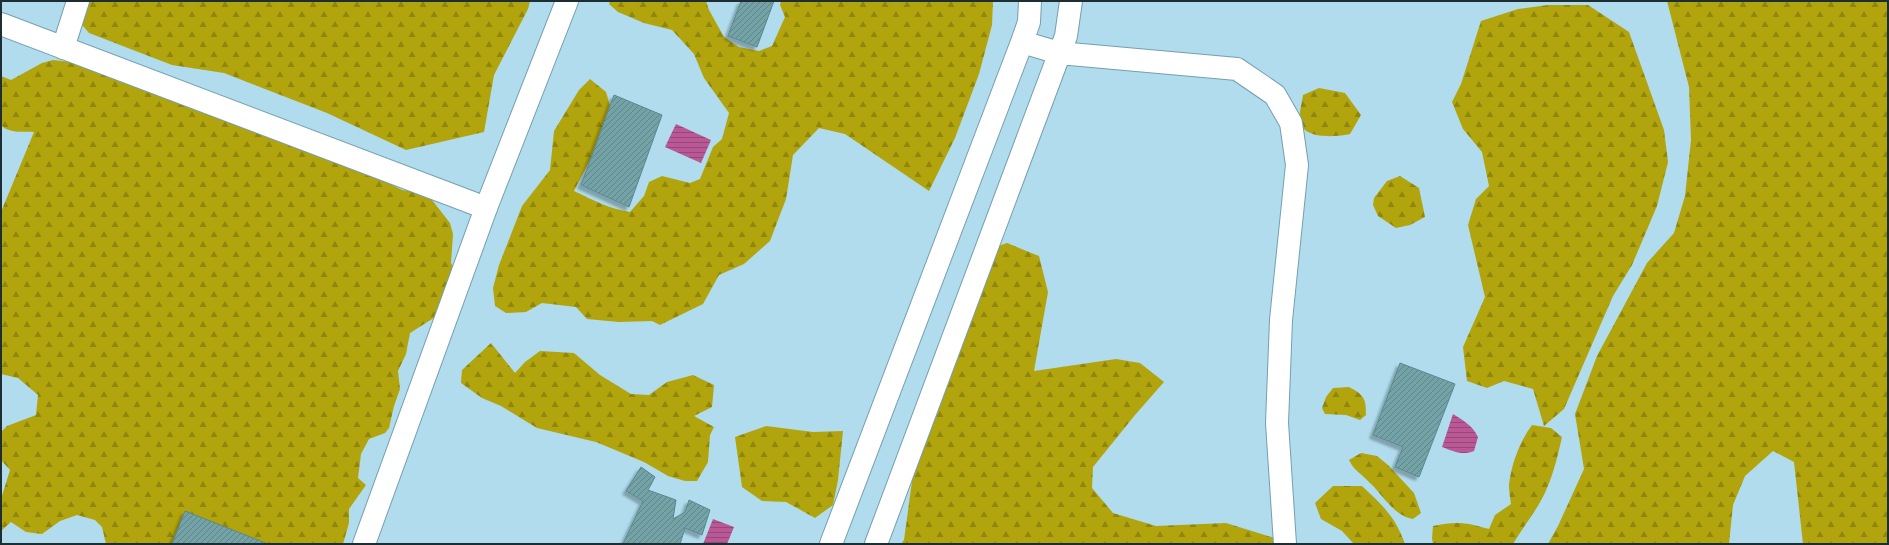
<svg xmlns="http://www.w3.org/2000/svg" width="1889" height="545" viewBox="0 0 1889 545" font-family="Commissioner,sans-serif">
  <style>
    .forest { fill: url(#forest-firs) }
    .water { fill: url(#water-rules) }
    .building { fill: url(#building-hatch); stroke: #59888d; filter: url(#shadow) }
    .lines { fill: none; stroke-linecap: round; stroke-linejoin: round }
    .minor-casing { stroke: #759faf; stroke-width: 24 }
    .tertiary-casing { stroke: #759faf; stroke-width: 24 }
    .minor { stroke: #fff; stroke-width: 22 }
    .tertiary { stroke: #fff; stroke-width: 22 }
  </style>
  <defs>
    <pattern id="forest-firs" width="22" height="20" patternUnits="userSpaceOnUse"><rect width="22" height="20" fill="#b1a40c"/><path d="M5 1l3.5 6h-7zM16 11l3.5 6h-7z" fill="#8f860d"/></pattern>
    <pattern id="water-rules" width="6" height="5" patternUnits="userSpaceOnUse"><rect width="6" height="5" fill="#ba5795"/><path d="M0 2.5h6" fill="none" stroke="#96487a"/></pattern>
    <pattern id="building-hatch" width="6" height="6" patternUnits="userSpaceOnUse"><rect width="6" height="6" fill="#73a3a7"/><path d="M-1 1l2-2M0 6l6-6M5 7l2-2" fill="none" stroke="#5e8589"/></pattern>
    <filter id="shadow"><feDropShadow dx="-3.5" dy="3.5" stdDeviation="1" flood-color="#0004"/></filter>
  </defs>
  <rect width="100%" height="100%" fill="#b0dced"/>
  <path class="forest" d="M71 1H530L528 9 494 75 484 132 406 150 327 113 224 73 172 65 89 33 67 7Z
    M610 1H706L709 10 724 37 739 47 759 51 772 46 785 17 780 5 781 1H993L992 25 979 74 955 138 929 191 845 134 819 128 793 155 786 199 770 241 744 264 719 275 703 304 660 325 652 321 619 322 587 319 576 307 542 303 526 312 506 313 495 306 493 288 499 265 522 206 550 170 554 131 579 90 590 79 606 92 610 106 593 154 574 191C593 200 610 209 630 212L644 196 649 182 662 176 690 183 700 179 713 147 722 139 729 113 704 78 694 54 672 30 644 23 618 12 609 4Z
    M1667 1H1888V544H1803L1794 462 1773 451 1745 476 1733 505 1729 544H1548L1558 526 1584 469 1575 414 1597 356 1647 263 1674 233 1685 196 1691 140 1689 87Z
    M1548 5H1588L1629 32 1664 130 1668 162 1657 206 1632 265 1613 296 1564 409 1544 426 1533 389 1504 381 1487 388 1467 381 1463 347 1485 297 1468 225 1476 199 1489 186 1482 152 1463 129 1452 102 1461 84 1481 21 1518 9Z
    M53 60 71 62 105 72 120 82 139 86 381 179 402 190 422 193 432 200 450 223 453 234 451 263 460 279 440 314 410 333 406 354 398 371 400 389 394 406 389 428 385 433 369 439 361 454 358 478 366 485 349 509V523L343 544H106L102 527 95 520 77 515 60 521 42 534 26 532 11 522 1 531V499L10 470 1 460V432L7 426 36 415 38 395 18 378 1 374V212L34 132C24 131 9 134 1 125V76L11 80 42 63Z
    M1319 88 1345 93 1361 115 1350 134C1336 137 1302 140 1300 120 1299 113 1302 102 1303 95Z
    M1400 176 1419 188 1425 217 1410 225 1396 228 1378 216 1373 205 1374 198 1387 181Z
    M1007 243 1039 256 1048 292 1034 371 1116 359 1140 363 1164 382 1135 415 1093 467 1092 488 1113 513 1156 526 1226 523 1278 539 1279 544H901L904 540 913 474 987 250Z
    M491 343 515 373 525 362 540 351 574 353 600 375 631 394 649 395 667 382 693 375 714 385 712 407 694 416 714 427 710 435 708 462 697 481H685L668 476 644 462 596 442 537 428 501 406 482 398 461 383 462 370Z
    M1349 387C1364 395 1366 398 1366 415L1360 420 1346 415 1325 414 1322 408 1326 397 1333 388Z
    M1532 425 1551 428 1562 437C1558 455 1554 472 1547 488 1539 508 1524 525 1513 544H1433L1432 538 1433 526C1456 521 1466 522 1489 529L1495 515 1511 504C1510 498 1509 491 1509 485 1511 465 1520 441 1532 425Z
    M766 426 813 432 843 431 838 480 833 505 815 518 786 502 762 501 742 487 735 437Z
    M1361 453 1377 456 1388 465 1414 493 1421 513 1413 519C1392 515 1382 493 1367 480 1359 472 1353 469 1349 460Z
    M1333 486H1362C1383 506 1395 516 1405 544H1354L1342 531 1321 519 1315 503Z"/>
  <path class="water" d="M676 124 711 140 701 163 665 147Z
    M1453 414C1464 421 1472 425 1478 437L1474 451C1462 456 1453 451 1442 447Z
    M713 519 734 527 727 544H703Z"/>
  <path class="building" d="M741 1H774L757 47 728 36Z
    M614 95 662 115 629 207 581 185Z
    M1400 363 1455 384 1419 477 1395 467 1403 447 1373 435Z
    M641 467 655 477 648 490 676 500 673 519 685 512 689 500 710 510 702 535 685 528 680 544H623L643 501 626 491Z
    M185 511 268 544H172Z"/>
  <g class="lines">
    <defs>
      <path id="minor" d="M1 24 486 208
        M1022 42 1059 53 1237 69 1275 95 1291 123 1297 165 1281 320 1277 423 1285 544
        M63 48 78 1
        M831 544 1022 42 1029 22 1030 1
        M876 544 1066 36 1071 1"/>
      <path id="tertiary" d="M364 544 486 208 567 1"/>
    </defs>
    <use href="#minor" class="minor-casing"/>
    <use href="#tertiary" class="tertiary-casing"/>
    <use href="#minor" class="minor"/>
    <use href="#tertiary" class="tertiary"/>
  </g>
  <rect width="1889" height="545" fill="none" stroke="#1c2e34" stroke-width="4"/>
</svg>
